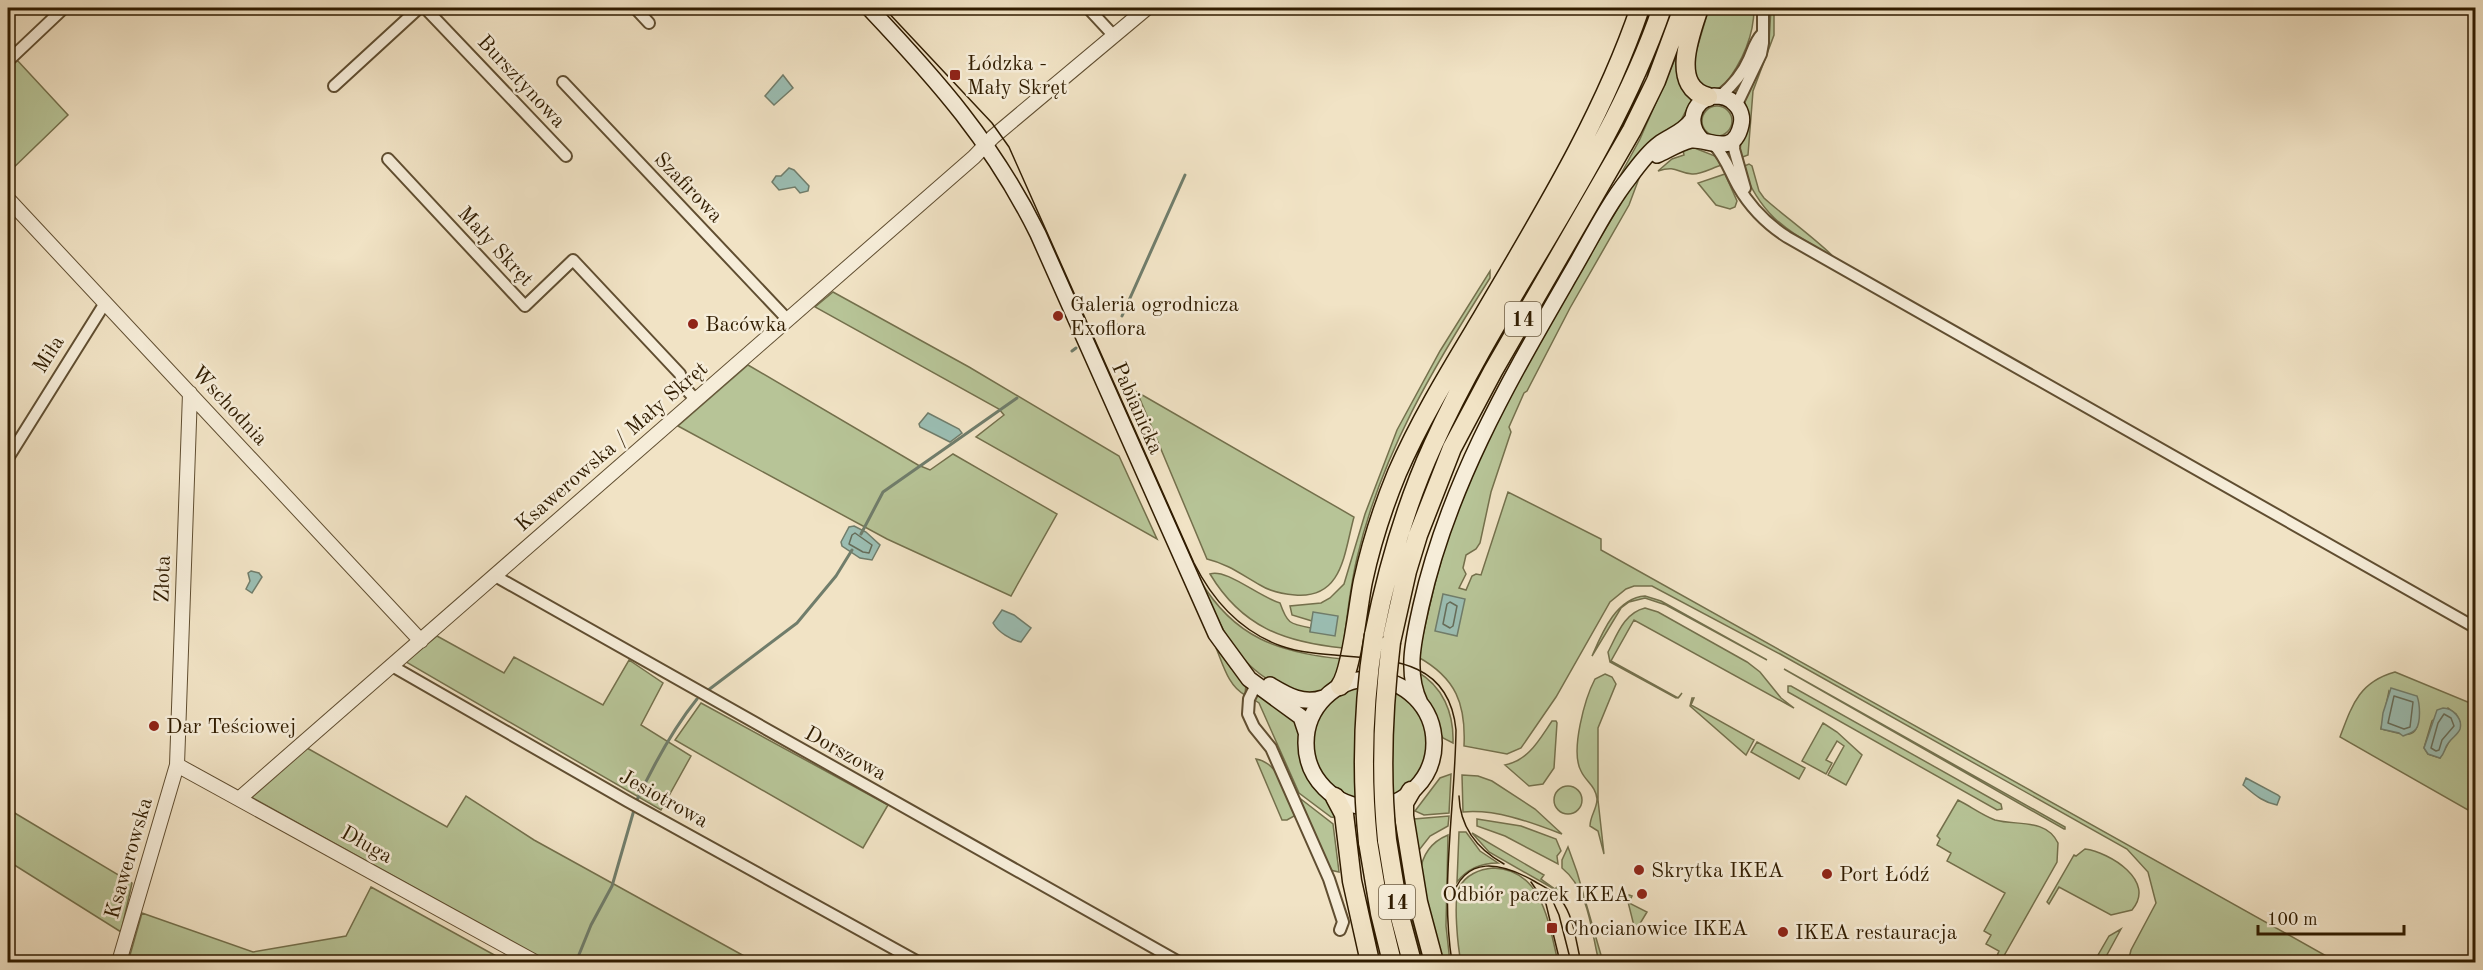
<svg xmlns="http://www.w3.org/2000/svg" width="2483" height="970" viewBox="0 0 2483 970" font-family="'Old Standard TT',serif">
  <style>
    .green { fill: #b7c497; stroke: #74704c; stroke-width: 1.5; fill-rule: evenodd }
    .water { fill: #9bbeb3; stroke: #707d6b; stroke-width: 1.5 }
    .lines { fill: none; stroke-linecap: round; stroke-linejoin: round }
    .shore { stroke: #666d5a; stroke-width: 1.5 }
    .stream { stroke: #707d6b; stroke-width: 3 }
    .minor-casing { stroke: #604e31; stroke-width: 14 }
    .tertiary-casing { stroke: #604e31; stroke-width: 16 }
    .secondary-casing { stroke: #301c00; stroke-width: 18 }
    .primary-casing { stroke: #301c00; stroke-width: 21 }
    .minor { stroke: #f6edd9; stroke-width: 10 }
    .tertiary { stroke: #f6edd9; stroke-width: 14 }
    .secondary { stroke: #f6edd9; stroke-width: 15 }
    .primary { stroke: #f1e3c5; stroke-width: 18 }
    .tram { stroke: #301c00; stroke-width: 1.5 }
    .primary-bridge-casing { stroke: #301c00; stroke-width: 21; stroke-linecap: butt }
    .primary-bridge { stroke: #f1e3c5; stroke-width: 18 }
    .poi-dot { fill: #8f2418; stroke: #f6edd9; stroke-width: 2 }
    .labels { text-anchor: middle; stroke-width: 5; stroke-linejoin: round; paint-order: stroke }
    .shield { fill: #f6edd9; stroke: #6b5b41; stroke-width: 1.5 }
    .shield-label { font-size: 20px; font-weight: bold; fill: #301c00 }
    .poi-label { font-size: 21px; fill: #301c00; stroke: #f6edd9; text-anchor: start }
    .street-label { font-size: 21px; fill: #301c00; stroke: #f6edd9 }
  </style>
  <rect width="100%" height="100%" fill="#f1e3c5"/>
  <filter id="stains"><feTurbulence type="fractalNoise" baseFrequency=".00333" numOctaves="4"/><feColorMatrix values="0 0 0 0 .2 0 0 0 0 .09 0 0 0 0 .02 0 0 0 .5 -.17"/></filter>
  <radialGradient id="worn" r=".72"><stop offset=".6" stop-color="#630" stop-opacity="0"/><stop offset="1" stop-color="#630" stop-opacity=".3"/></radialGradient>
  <path class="green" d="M1709 8H1754C1754 37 1741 64 1723 87L1711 90 1697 82 1693 62Z
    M1771 8H1774V35L1753 91 1748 155 1740 158 1738 150 1745 98 1762 63 1769 43Z
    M1682 43 1685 80 1692 99 1679 124 1645 148 1631 163 1603 207 1640 139Z
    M17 60 68 115 8 173V69Z
    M1702 121a15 15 0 1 1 30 0a15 15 0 1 1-30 0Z
    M1692 147 1715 156 1722 165C1714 167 1700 175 1692 174 1677 173 1677 165 1658 171L1672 159 1684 155 1683 150Z
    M1749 164 1752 166 1759 191 1764 198C1774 208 1831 251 1834 258 1788 230 1763 220 1742 167Z
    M1641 173 1629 205 1570 308 1527 391 1524 393 1509 427 1511 432 1491 492 1480 543 1476 549 1466 555 1463 568 1466 574 1459 588 1466 590 1472 576 1476 574 1481 575 1508 492 1601 539V550L2337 962H2128L2131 950 2156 903 2148 872 2127 849 1780 654 1652 586H1634L1626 589 1610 602 1556 697 1521 748 1507 754 1464 746C1466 704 1456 678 1418 657 1429 610 1438 562 1456 516 1499 402 1565 299 1626 194Z
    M1725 174 1737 201 1735 207 1730 209 1716 205 1698 183Z
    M1490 271V278C1434 366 1381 455 1357 558 1350 587 1347 618 1343 648 1284 642 1242 627 1210 574 1226 568 1259 597 1280 603 1287 623 1289 624 1311 628L1310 632 1314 612 1312 621 1292 615 1290 606 1321 603 1330 598 1344 584 1365 514 1397 430 1440 351Z
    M833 292 969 367 1119 456 1157 539 976 437 1004 415 999 409 815 307Z
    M748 365 918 465 930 470 953 454 1057 514 1011 596 887 539 678 426Z
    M1137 392 1354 517C1344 553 1343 599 1295 595 1283 594 1271 592 1260 585 1242 575 1228 564 1207 559Z
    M1200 580C1234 638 1280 653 1343 659L1334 682 1313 696C1302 693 1291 690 1281 686 1237 668 1217 621 1200 580Z
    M1645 596 1661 601 1767 660 1666 605 1645 598 1629 602 1621 608 1592 656C1602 633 1616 598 1645 596Z
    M1645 608 1658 612 1747 662 1760 672 1781 698 1794 708 1634 620 1611 661 1678 698 1682 693 1679 697 1676 698 1610 662 1608 652C1617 635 1624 613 1645 608Z
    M437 636 504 673 514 657 603 705 629 660 663 683 641 725 691 756 661 810 406 662Z
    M1216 648 1231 668 1246 683 1245 695C1228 686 1223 664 1216 648Z
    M1784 669 2065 827V829H2064Z
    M1416 671C1443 686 1454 713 1453 743L1443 738 1440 733 1434 714 1421 694Z
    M2395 672 2475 705V742L2472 745 2473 760 2475 761V814L2340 737C2352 705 2359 682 2395 672ZM2389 691 2418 718C2418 744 2397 732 2381 729ZM2448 708 2456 714 2460 722 2440 758 2428 754 2424 748 2432 721Z
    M1605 674 1612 677 1616 684 1598 728V800L1604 854 1598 831 1590 826C1590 816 1597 809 1597 799 1596 786 1586 782 1581 771 1570 751 1585 698 1595 679Z
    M1313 743a57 57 0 1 1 114 0a57 57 0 1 1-114 0Z
    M1788 686H1791L2001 804 2002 809 1997 810 1788 692Z
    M1259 695 1293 714 1301 729 1300 752 1304 767 1312 782 1329 800 1338 818 1331 817 1299 793 1259 703 1253 699Z
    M1692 698H1694L1691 705 1754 740 1746 755 1690 706Z
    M701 703 888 805 863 848 675 740Z
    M1552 721H1556L1557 723 1554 768 1543 784 1529 786 1505 765C1529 760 1539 740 1552 721Z
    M1823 723 1837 732 1862 755 1846 785 1828 775 1844 746 1837 741 1826 760 1832 763 1826 774 1802 761Z
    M1757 742 1805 768 1799 779 1751 752Z
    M307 748 447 827 466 796 534 840 755 962H548L251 797Z
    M1256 759C1280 763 1287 795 1296 815L1287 820H1282Z
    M1451 774 1449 813 1424 815 1415 811 1440 778Z
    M1462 775 1478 776 1492 781 1535 809 1562 834C1530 822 1497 809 1463 812Z
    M1554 800a14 14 0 1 1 28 0a14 14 0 1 1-28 0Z
    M1297 796 1333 824 1339 872 1330 870Z
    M1958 800C1970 806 1982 815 1995 820 2017 826 2046 818 2058 843L2057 862 2001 961 1996 958 1999 951 1986 944 1991 935 1984 931 2005 893 1947 861 1951 853 1937 845 1940 839 1937 836Z
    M8 809 132 883 121 932 8 861Z
    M1449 816 1448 826 1430 836 1416 854 1414 819Z
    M1477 819 1521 826 1556 839 1561 851 1557 856 1558 864 1505 836 1477 826Z
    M1395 820H1401L1428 962H1423L1408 902Z
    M1459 832H1466L1480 851 1498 863C1481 863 1467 869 1457 882Z
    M1472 833 1544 875 1541 879 1555 889 1559 885 1561 893 1489 852Z
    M1448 835 1446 926 1450 962H1440L1420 873C1422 855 1431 842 1448 835Z
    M1568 847 1577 872 1603 962 1598 958C1591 928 1588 889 1562 868V860Z
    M2085 849C2109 852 2157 881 2132 910L2111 915 2059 887 2049 904 2047 902 2074 855 2076 856Z
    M1493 868C1543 869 1549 925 1558 962H1461C1458 948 1453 901 1459 888 1465 875 1480 869 1493 868Z
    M371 887 507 962H128L142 913 253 952 346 936Z
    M1629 895 1632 896 1629 903 1647 912 1638 927 1634 926 1627 898Z
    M2121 929 2103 962H2094L2109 936Z"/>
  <path class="water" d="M783 75 793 88 774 105 765 96Z
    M789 168 794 170 809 186 808 191 800 193 795 187 779 190 772 182 776 176H781Z
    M928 413 959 429 962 433 950 442 920 427 919 424Z
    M854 526 866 532 880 545 872 560 860 558 842 546 841 542 849 527Z
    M251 571 259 573 262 577 252 593 246 589 250 581 248 573Z
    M1443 594 1465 599 1457 636 1435 631Z
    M1002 610 1014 615 1031 628 1021 642C1011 640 998 632 993 623Z
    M1313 612 1338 616 1335 636 1310 632Z
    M2391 688 2417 696C2420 704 2421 722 2416 729 2413 733 2408 734 2403 736L2399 733 2381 729 2383 713Z
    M2443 708C2452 708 2463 718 2460 729 2458 735 2450 739 2447 745 2444 750 2445 753 2440 758L2428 754 2424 748 2437 710Z
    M2246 778 2278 795 2280 797 2277 805C2262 802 2254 794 2243 785Z"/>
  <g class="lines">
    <path class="shore" d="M855 533 872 545 869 553 863 552 849 544 852 535Z
      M1450 602 1457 606 1453 626 1450 628 1443 624 1447 604Z
      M2394 696 2413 702 2410 727 2404 729 2388 723Z
      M2444 714 2451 718 2454 726 2442 740 2439 750 2436 751 2431 748 2438 723Z"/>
    <path class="stream" d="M1122 316 1185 175
      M1106 335 1113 331 1117 325
      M1072 351 1076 348
      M861 534 883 492 1017 398
      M707 691 797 623 836 576 852 550
      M637 800C654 764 672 730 697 699
      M576 962 591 925 612 886 634 810"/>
    <defs>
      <path id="minor" d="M425 8 566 156
        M635 8 649 23
        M1088 8 1114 36
        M8 61 64 8
        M563 82 788 320
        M334 86 419 8
        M1720 96C1732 86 1743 73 1749 59 1753 50 1755 41 1762 34
        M1739 109 1738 102 1761 54 1763 43V8
        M1735 137 1734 149 1745 188
        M1714 145C1725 156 1730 172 1738 186 1750 207 1767 224 1787 237L2476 628
        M388 159 525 306 573 260 680 374 684 387 696 400
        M8 458 105 303
        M495 576 1179 962
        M392 666 627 801 918 962
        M1256 685 1249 699 1248 714 1254 727 1271 748 1329 879 1343 922 1340 930"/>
      <path id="tertiary" d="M8 199 421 641
        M177 765 535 962
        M240 798 974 157 993 137 1147 8
        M119 962 177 765 190 393"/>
      <path id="secondary" d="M869 8C938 81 993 143 1038 234L1216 634 1249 679 1301 717 1306 732
        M1657 155C1668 150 1679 143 1691 140 1707 138 1734 158 1741 125 1743 117 1740 109 1735 104 1729 97 1722 96 1714 96 1691 101 1686 126 1703 141
        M1306 743a64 64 0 1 1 128 0a64 64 0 1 1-128 0Z
        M1270 685C1287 695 1303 705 1323 698
        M1420 703C1405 672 1414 638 1421 606 1448 485 1509 381 1570 275 1589 243 1606 207 1629 178 1637 167 1648 152 1659 144 1670 136 1684 132 1692 120"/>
      <path id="primary" d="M1699 8C1691 32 1669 87 1708 97
        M1374 635C1387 570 1405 506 1433 445 1501 294 1608 165 1662 8
        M1391 642 1407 571 1418 535 1452 448 1493 371 1632 130 1656 81 1683 8
        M1340 686C1352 671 1358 604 1363 581 1371 544 1383 507 1397 473 1421 418 1452 368 1482 318 1541 217 1602 119 1640 8
        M1411 791 1404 803V816L1418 902 1434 962
        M1335 797 1344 814 1352 881 1370 962
        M1387 840 1399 913 1412 962
        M1368 842 1380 913 1392 962"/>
    </defs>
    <use href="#minor" class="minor-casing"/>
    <use href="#tertiary" class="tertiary-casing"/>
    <use href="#secondary" class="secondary-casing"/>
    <use href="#primary" class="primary-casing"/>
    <use href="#minor" class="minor"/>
    <use href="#tertiary" class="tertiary"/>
    <use href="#secondary" class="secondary"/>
    <use href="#primary" class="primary"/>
    <path class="tram" d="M884 8 992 123 1009 147 1194 563C1213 601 1240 631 1281 646 1343 668 1447 635 1456 730 1455 806 1440 888 1452 962
      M1459 796C1460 828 1477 849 1504 864
      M1531 882 1546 904 1560 962
      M1551 897 1559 915 1571 962
      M1451 900C1465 853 1502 863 1534 881 1544 887 1554 891 1561 900 1574 916 1576 943 1581 962"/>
    <defs>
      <path id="primary-bridge" d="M1387 840C1380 773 1383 708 1391 642
        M1368 842C1361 773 1363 705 1374 635"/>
    </defs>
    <use href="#primary-bridge" class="primary-bridge-casing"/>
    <use href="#primary-bridge" class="primary-bridge"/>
  </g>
  <g class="poi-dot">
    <rect x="949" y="69" width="12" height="12" rx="3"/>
    <circle cx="1058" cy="316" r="6"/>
    <circle cx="693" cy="324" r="6"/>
    <circle cx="154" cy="726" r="6"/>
    <circle cx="1639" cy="870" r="6"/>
    <circle cx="1827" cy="874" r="6"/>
    <circle cx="1642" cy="894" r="6"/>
    <rect x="1546" y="922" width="12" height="12" rx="3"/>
    <circle cx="1783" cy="932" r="6"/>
  </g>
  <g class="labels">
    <g class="shield">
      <rect x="1505" y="302" width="36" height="34" rx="4.5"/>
      <rect x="1379" y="885" width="36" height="34" rx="4.5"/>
    </g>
    <g class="shield-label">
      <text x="1523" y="326">14</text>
      <text x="1397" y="909">14</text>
    </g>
    <g class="poi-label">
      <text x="967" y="70">Łódzka -<tspan x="967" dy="24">Mały Skręt</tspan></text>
      <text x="1070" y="311">Galeria ogrodnicza<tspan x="1070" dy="24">Exoflora</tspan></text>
      <text x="705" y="331">Bacówka</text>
      <text x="166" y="733">Dar Teściowej</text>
      <text x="1651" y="877">Skrytka IKEA</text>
      <text x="1839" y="881">Port Łódź</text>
      <text x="1630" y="901" text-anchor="end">Odbiór paczek IKEA</text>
      <text x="1564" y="935">Chocianowice IKEA</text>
      <text x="1795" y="939">IKEA restauracja</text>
    </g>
    <g class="street-label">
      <text transform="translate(522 81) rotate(47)" y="7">Bursztynowa</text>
      <text transform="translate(689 187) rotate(46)" y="7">Szafirowa</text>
      <text transform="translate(496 246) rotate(47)" y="7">Mały Skręt</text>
      <text transform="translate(48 354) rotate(-58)" y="7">Miła</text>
      <text transform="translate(230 405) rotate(47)" y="7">Wschodnia</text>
      <text transform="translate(1138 408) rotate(66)" y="7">Pabianicka</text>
      <text transform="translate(611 446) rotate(-41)" y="7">Ksawerowska / Mały Skręt</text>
      <text transform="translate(162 579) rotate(-88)" y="7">Złota</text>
      <text transform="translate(846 753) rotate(29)" y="7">Dorszowa</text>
      <text transform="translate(664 798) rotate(29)" y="7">Jesiotrowa</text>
      <text transform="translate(367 844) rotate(29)" y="7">Długa</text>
      <text transform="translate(128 858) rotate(-74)" y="7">Ksawerowska</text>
    </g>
  </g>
  <rect width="2483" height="970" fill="none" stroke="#f1e3c5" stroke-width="30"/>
  <rect x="9" y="9" width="2465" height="952" fill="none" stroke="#301c00" stroke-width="3"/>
  <rect x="15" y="15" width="2453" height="940" fill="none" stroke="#301c00" stroke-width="1.5"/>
  <path d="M2258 925v9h146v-9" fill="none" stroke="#301c00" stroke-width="3"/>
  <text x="2267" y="925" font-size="18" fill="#301c00" stroke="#f6edd9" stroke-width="4.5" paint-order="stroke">100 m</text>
  <rect width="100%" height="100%" filter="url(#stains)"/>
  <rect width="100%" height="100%" fill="url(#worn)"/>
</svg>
